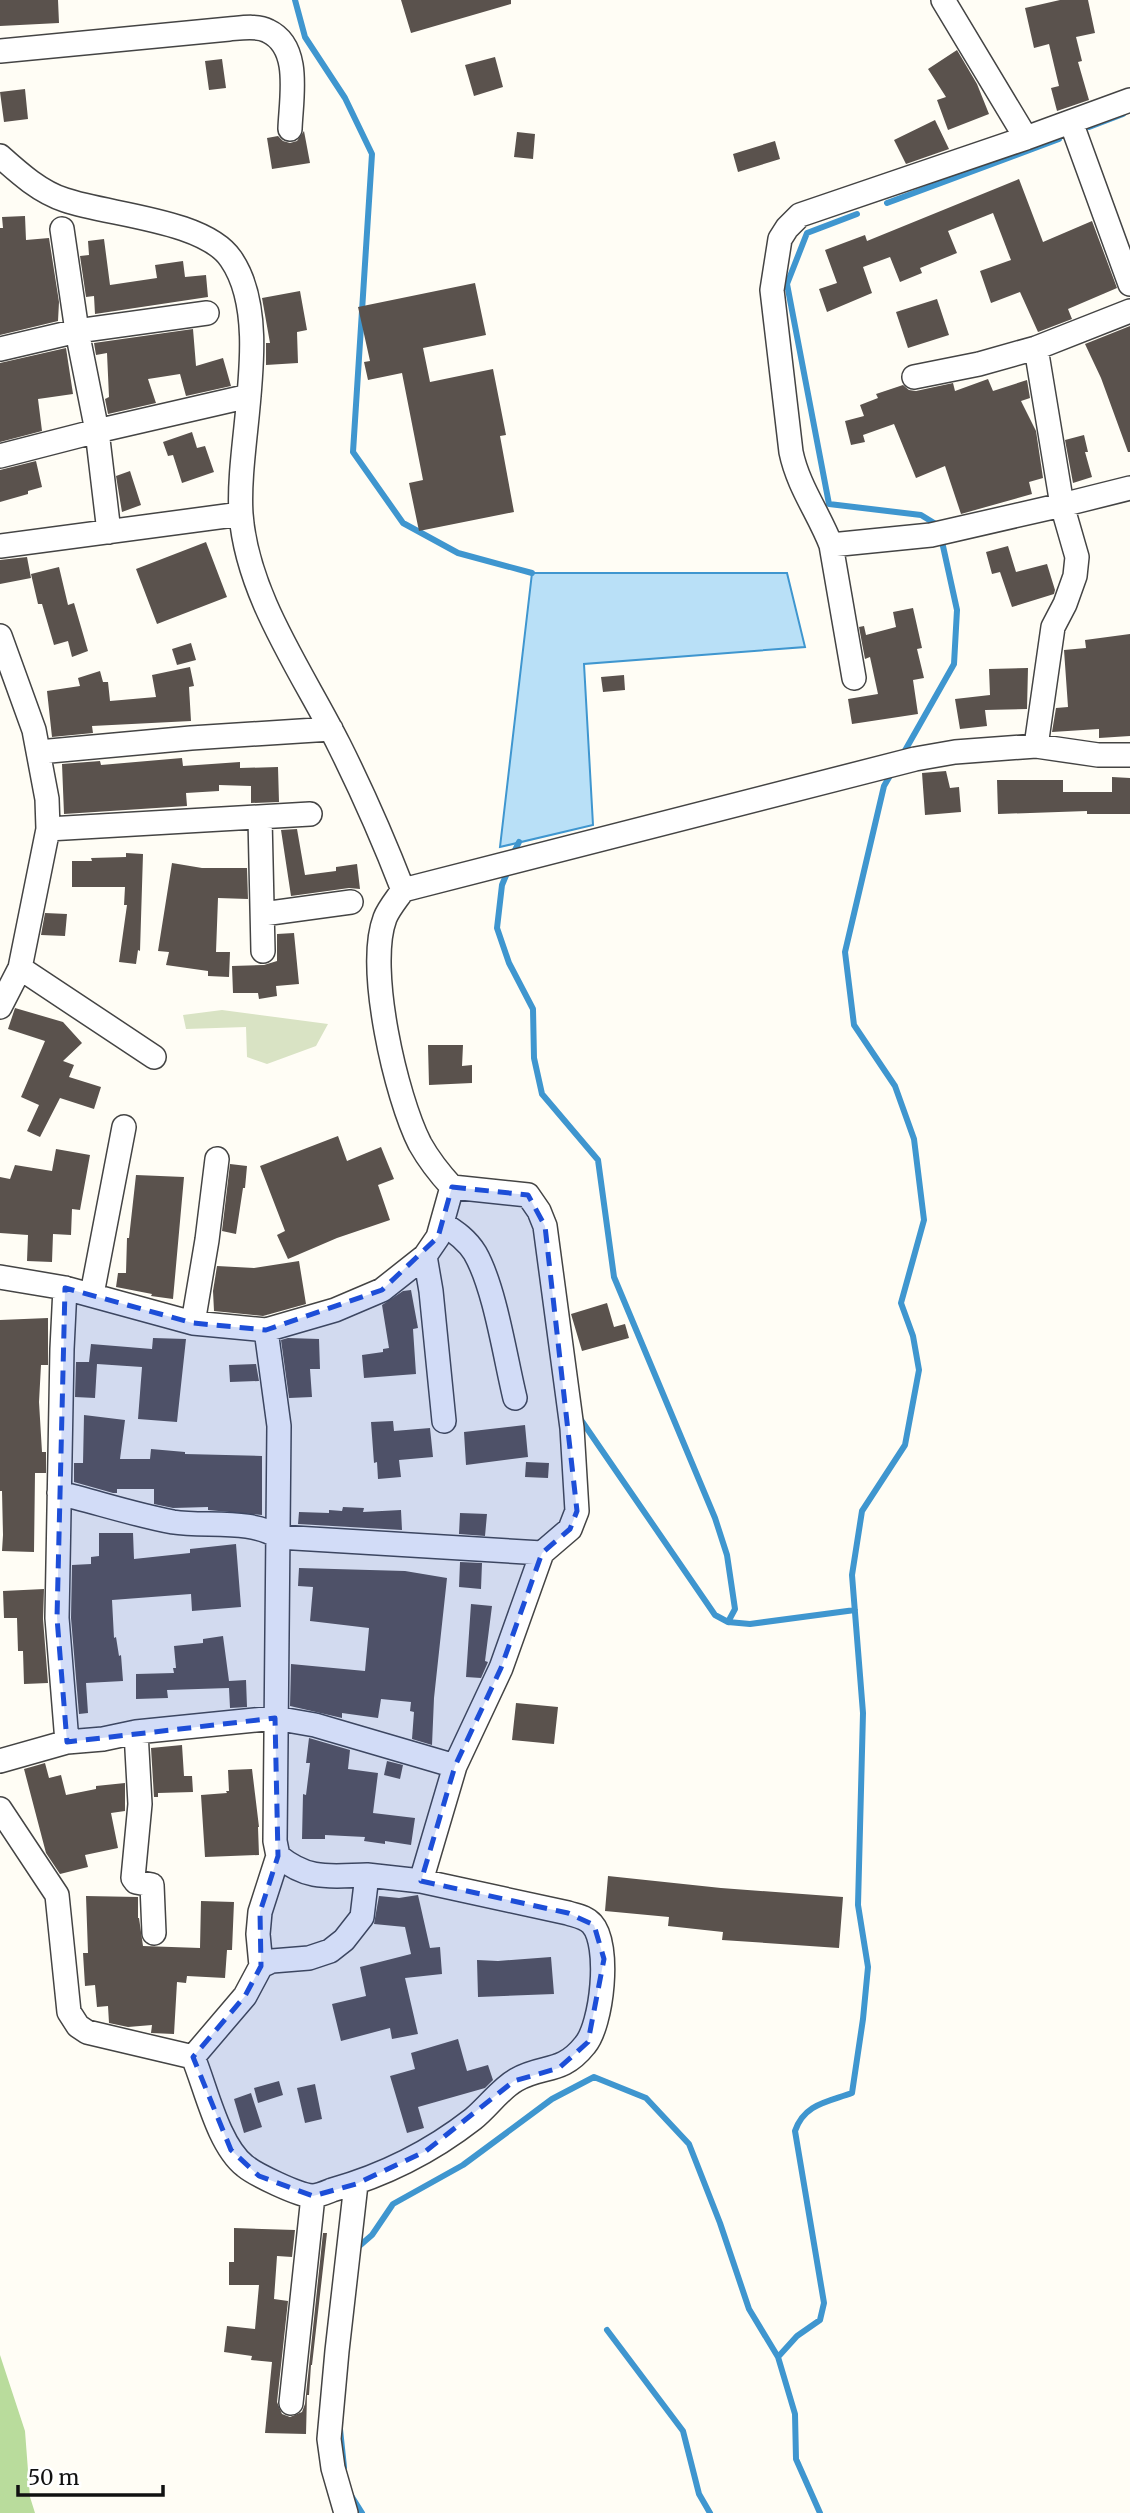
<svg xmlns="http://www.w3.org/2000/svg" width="1130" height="2513" viewBox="0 0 1130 2513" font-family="Merriweather,serif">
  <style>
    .forest { fill: #b9dc9c }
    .cemetery { fill: #d9e3c4 }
    .water { fill: #b9e0f7; stroke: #3f96cf; stroke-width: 2 }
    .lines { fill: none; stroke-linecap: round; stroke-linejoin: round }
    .stream { stroke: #3f96cf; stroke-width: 6 }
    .building { fill: #5a524d }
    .minor-casing { stroke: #444; stroke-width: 26 }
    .minor { stroke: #fff; stroke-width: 23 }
    .marked { fill: #1d4ed8; fill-opacity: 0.2; stroke: #1d4ed8; stroke-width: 5; stroke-dasharray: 14 9; stroke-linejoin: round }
  </style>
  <rect width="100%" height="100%" fill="#fffdf5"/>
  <path class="forest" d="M0 2355 25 2431 30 2497 35 2513H0Z"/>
  <path class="cemetery" d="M222 1010 328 1024 316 1046 267 1064 247 1057 246 1027 186 1029 183 1015Z"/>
  <path class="water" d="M532 573H787L805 647 584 664 593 825 500 847Z"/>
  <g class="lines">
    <path class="stream" d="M295 0 305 37 345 98 372 154 353 452 403 523 458 553 532 573
      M1089 127 1123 114
      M887 203 1059 139
      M857 214 807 233 787 284 829 504 921 515 939 526
      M903 754 954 664 957 610 941 537
      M514 852 519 842
      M507 873 502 885 497 928 509 963 533 1009 534 1058 542 1094 598 1160 614 1277 715 1518 727 1555 735 1609 728 1622
      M579 1417 715 1615 728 1622 750 1624 855 1610
      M357 2248 372 2235 393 2204 463 2165 552 2099 594 2077 646 2098 689 2144 720 2223 749 2309 778 2357
      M607 2330 683 2431 699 2494 710 2513
      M340 2429 344 2467
      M352 2497 362 2513
      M820 2513 796 2459 795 2414 778 2357 797 2336 820 2320 824 2303 795 2131C804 2104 827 2102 852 2093L863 2019 868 1967 858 1905 863 1713 852 1575 862 1511 905 1445 919 1370 913 1336 901 1303 924 1220 914 1139 895 1086 854 1025 845 952 884 786 891 774"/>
  </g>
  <path class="building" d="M0 0H58L59 23 0 26Z
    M401 0H511V4L411 33Z
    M1060 0H1088L1095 33 1076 37 1082 61 1078 62 1089 100 1057 111 1051 88 1059 86 1049 44 1034 48 1025 8Z
    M957 50 977 84 989 114 948 130 937 100 946 97 928 69Z
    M495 57 503 87 474 96 465 65Z
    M222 59 226 88 209 90 205 61Z
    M25 89 28 119 4 122 0 92Z
    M935 120 949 149 906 164 894 140Z
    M304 131 310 163 272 169 267 138 278 136 283 141 290 143 297 141Z
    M517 132 535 134 533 159 514 157Z
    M775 141 780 159 738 172 733 154Z
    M1019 179 1043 242 1092 221 1117 288 1068 309 1072 319 1038 332 1020 292 991 303 980 271 1011 260 993 213 948 231 957 253 920 268 922 273 900 282 890 257 863 267 872 293 827 312 819 289 837 283 825 250 865 235 867 241Z
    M25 216 26 240 49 238 59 302 58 321 0 335V228H3L2 217Z
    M104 239 110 285 157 278 155 265 183 261 185 277 206 275 208 297 95 314 94 296 86 297 80 256 89 255 88 241Z
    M475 283 486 335 423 348 430 382 493 369 506 435 500 436 514 512 419 531 409 483 423 480 402 373 368 380 364 362 370 361 358 307Z
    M300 291 307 330 297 332 298 363 266 365V343H270L262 298Z
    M937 299 949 335 908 348 896 312Z
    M1130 326V452H1128L1101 378 1085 344Z
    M193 329 196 366 223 358 231 386 186 396 180 374 148 379 156 403 108 414 105 399 109 397 107 353 96 355 94 343Z
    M66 348 73 394 38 399 42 431 0 442V363Z
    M988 379 993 391 1027 380 1030 398 1021 401 1036 431 1043 478 1029 482 1032 494 961 514 945 466 916 478 894 424 863 435 865 442 851 445 845 421 864 416 860 405 878 398 876 394 903 385 909 390 916 391 953 383 955 391Z
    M192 432 197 448 205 446 214 472 182 483 173 455 168 456 163 442Z
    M1084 435 1088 452H1085L1092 477 1073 483 1065 440Z
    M36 461 42 487 28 491V494L0 502V470Z
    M130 471 141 505 122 512 116 476Z
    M206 542 227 597 157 624 136 569Z
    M1008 546 1016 572 1047 564 1055 590 1054 594 1012 607 1000 572 992 574 986 552Z
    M27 557 31 578 0 584V560Z
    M59 567 68 605 74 603 88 651 72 657 68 641 54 645 42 604H38L31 574Z
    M913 608 922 648 917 649 924 678 913 680 918 714 852 724 848 699 878 694 870 657 865 659 859 627 864 626 866 635 896 627 893 612Z
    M1130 634V736L1099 738V729L1052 732 1056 708 1068 707 1064 650 1086 648 1085 640Z
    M191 643 196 660 177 665 172 649Z
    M190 667 194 686 189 687 191 721 92 726 93 733 52 737 47 691 80 686 78 678 100 671 103 682H108L110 701 156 697 152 675Z
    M1028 668 1027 709 985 710 987 726 960 729 955 699 990 695 989 669Z
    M624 675 625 690 603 692 601 677Z
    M182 758 183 766 240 762V768L278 767 279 802 251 803V786L219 785V791L186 793 187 806 64 814 62 764 100 761 101 765Z
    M946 771 950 788 959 787 961 812 925 815 922 773Z
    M1112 777 1130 778V814H1087V811L998 814 997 780H1063V792H1112Z
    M297 829 305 875 336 871V867L357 864 360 889 349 888 291 896 281 830Z
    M126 853 143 854 140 951 138 950 136 964 119 962 127 905H124L125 887H72V861H92L91 858 126 857Z
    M172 863 202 868H247L248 899 218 898 216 952H230L229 977 208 976V971L166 965 169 952 158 951Z
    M45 913 67 914 65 936 41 935Z
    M294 933 299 984 276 986 277 996 259 999 258 993H233L232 966 264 965 277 961V934Z
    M15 1008 63 1022 82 1043 63 1061 74 1065 69 1077 101 1087 94 1109 60 1098 40 1137 27 1131 39 1105 21 1097 45 1041 8 1029Z
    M428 1045H463L462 1066 472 1065V1083L429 1085Z
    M338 1136 347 1161 381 1147 394 1179 378 1185 390 1220 337 1238 288 1259 277 1235 285 1231 260 1166Z
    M56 1149 90 1155 80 1210 72 1209 71 1235 53 1234 52 1262 27 1261 28 1235 0 1233V1177L10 1179 15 1165 52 1171Z
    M230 1164 247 1166 245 1188H243L236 1234 222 1231Z
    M136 1175 184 1177 173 1299 151 1296 152 1294 116 1287 118 1273H126L127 1238H129Z
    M299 1261 306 1304 263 1316 214 1311 213 1291 217 1266 254 1268Z
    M411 1290 418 1328 413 1329 416 1374 364 1378 362 1355 383 1352V1349L389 1348 382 1305 403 1291Z
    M607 1303 614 1327 625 1324 629 1338 582 1351 571 1314Z
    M48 1318V1365H41L39 1402 42 1452H46V1473H35L34 1552 2 1551 3 1535 2 1491H0V1320Z
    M153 1338 186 1339 177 1422 138 1419 142 1367 97 1364 95 1398 75 1397 76 1362H89L91 1344 152 1349Z
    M288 1338 319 1339 320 1369H310L312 1397 289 1398 281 1340Z
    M256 1364 259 1381 230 1382 229 1365Z
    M84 1415 125 1420 120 1459H150L151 1449 185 1452V1454L262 1456V1515L208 1510V1507L173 1508 154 1504V1489H117V1493H113L74 1482V1463H83Z
    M393 1421 394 1431 430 1428 433 1457 399 1460 401 1477 378 1479 377 1462 374 1463 371 1422Z
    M525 1425 528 1457 466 1465 464 1432Z
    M526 1462 549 1463 548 1478 525 1477Z
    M343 1507 364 1508 363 1512 401 1510 402 1530 298 1524 299 1512 329 1513V1510L342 1511Z
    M460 1513 487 1514 485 1536 459 1534Z
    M99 1533H133L134 1559 190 1553V1549L236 1544 241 1607 192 1611 191 1594 112 1600 114 1638 116 1637 119 1656 121 1655 123 1681 86 1683 88 1713 79 1714 71 1618 72 1565 91 1564V1557L99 1556Z
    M460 1562 482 1563 481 1589 459 1587Z
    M299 1568 405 1571 447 1578 434 1698 432 1745 412 1739 414 1712 410 1711 411 1702 381 1699 378 1718 342 1713V1718L290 1706 291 1664 365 1671 369 1628 310 1621 313 1587 298 1586Z
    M44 1589 43 1619 48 1683 24 1684 23 1651H18L17 1618H4L3 1591Z
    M471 1604 492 1606 485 1661 488 1662 481 1678 466 1677Z
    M223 1636 229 1681 246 1680 247 1707 230 1708 229 1688 167 1690 168 1698 136 1699V1674L174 1673 173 1668H176L174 1646 203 1643V1639Z
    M516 1703 558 1707 554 1744 512 1740Z
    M309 1738 350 1750 348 1769 378 1773 373 1813 415 1818 411 1845 385 1841V1844L364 1841 365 1837 325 1835V1839H302L303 1794 306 1795 310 1763H306Z
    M182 1745 184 1776H192L193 1792 158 1793V1797H154L151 1748Z
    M387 1761 403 1765 400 1779 384 1775Z
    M45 1763 49 1778 61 1775 66 1795 96 1789V1786L125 1783V1811L111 1813 118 1848 85 1855 88 1867 60 1874 46 1853 24 1769Z
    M252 1769 259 1827H258L259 1855 205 1857 201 1795 227 1793 226 1791H229L228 1770Z
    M608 1876 721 1888 843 1897 839 1948 722 1940 723 1932 668 1926 669 1917 605 1911Z
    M418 1895 430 1948 440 1947 442 1974 405 1978 418 2034 392 2039 390 2028 341 2041 332 2004 366 1996 360 1967 411 1954 405 1927 374 1924 379 1896 399 1898Z
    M86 1896 138 1897V1918H139L143 1946 200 1948 201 1901 234 1902 232 1950H227L225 1978 187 1976 186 1983 177 1982 174 2034 151 2033 152 2025 128 2027 109 2023 108 2006 97 2007 95 1985 85 1986 83 1953H88Z
    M551 1957 554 1994 478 1997 477 1960 498 1961Z
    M458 2039 467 2071 488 2065 493 2080 485 2088 418 2107 424 2128 407 2133 390 2076 415 2069 411 2053Z
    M279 2081 283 2095 258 2103 254 2088Z
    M315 2084 322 2119 305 2123 297 2088Z
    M251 2093 262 2127 244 2133 234 2099Z
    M234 2228 295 2230 292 2257 277 2256 274 2299 288 2301 277 2402 282 2414 290 2417 302 2412 305 2404 323 2233H327L312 2365H311L309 2395H307L306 2434 265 2433 272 2362 251 2360 252 2356 224 2352 227 2326 255 2329 259 2285H229V2262H234Z"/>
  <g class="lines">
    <defs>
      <path id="minor" d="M943 0 1026 138 1130 100
        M0 51 229 29C241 28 257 25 268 31 302 47 291 98 290 129
        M1071 122 1130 284
        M0 156C19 173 40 192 65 200 109 215 205 220 231 259 274 321 236 441 241 514 247 596 303 673 339 745 363 793 384 841 403 890
        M62 229 77 331 97 431 109 532
        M1036 348 1062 505 1130 488
        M0 349 77 331 207 313
        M914 377 979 364 1036 348 1130 311
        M0 456 97 431 249 396
        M831 545 931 535 1062 505 1077 557 1075 576 1065 604 1053 627 1036 746
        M0 546 241 514
        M0 636 34 730 47 799 48 829 20 968 0 1007
        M854 678 831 545C819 514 798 486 791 452L772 290 780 239 787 228 800 215 1026 138
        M39 752 191 738 331 729
        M260 818 263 951
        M48 829 310 814
        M263 914 351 902
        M20 968 154 1057
        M443 1224C456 1232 467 1240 475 1253 495 1288 505 1357 515 1398
        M425 1256 431 1291 444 1421
        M0 1277 65 1288 193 1323 266 1330 335 1310 382 1290 425 1256 438 1237 452 1187C440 1174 429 1160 420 1144 396 1097 366 968 385 918 389 908 397 899 403 890L915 759 955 752 1036 746 1098 755H1130
        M65 1288 62 1349 57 1618 67 1742
        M92 1294 124 1127
        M193 1323 207 1240 217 1159
        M59 1493C96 1502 135 1515 173 1522 205 1527 253 1519 278 1537L542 1553
        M136 1732 140 1804 133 1878 136 1882 152 1885 154 1933
        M0 1761 67 1742 103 1739 136 1732 275 1718 315 1725 455 1766
        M0 1809 57 1895 69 2012 78 2026 87 2032 193 2057C206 2088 218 2145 245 2166 256 2175 298 2195 312 2196 318 2196 327 2192 332 2190 382 2176 432 2151 473 2119 488 2107 500 2089 516 2080 544 2064 561 2075 585 2045 602 2025 611 1945 592 1924 586 1917 577 1916 568 1913L421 1881 367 1875 362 1917 344 1940 330 1951 309 1958 272 1961 261 1966 245 1996 193 2057
        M278 1856C309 1881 329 1876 367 1875
        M421 1881 455 1766 501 1668 542 1553 570 1529 577 1511 572 1428 545 1226 539 1211 528 1195 452 1187
        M261 1966 258 1934 260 1912 278 1856 275 1841 279 1426 266 1330
        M291 2403 313 2196
        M346 2513 333 2468 329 2439 337 2351 356 2184"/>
    </defs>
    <use href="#minor" class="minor-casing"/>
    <use href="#minor" class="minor"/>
  </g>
  <path class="marked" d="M452 1187 528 1195 545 1226 577 1511 570 1529 542 1553 501 1668 455 1766 421 1881 568 1913 594 1925 604 1959 588 2042 559 2068 514 2081 426 2151 356 2184 313 2196 259 2176 231 2150 193 2057 245 1996 261 1966 260 1912 278 1856 275 1718 67 1742 57 1618 65 1288 193 1323 266 1330 382 1290 438 1237Z"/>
  <path d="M18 2485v10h145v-10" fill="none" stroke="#111111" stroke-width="3.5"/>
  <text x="28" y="2485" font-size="21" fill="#111111" stroke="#ffffff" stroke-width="5" paint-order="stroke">50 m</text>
</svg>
